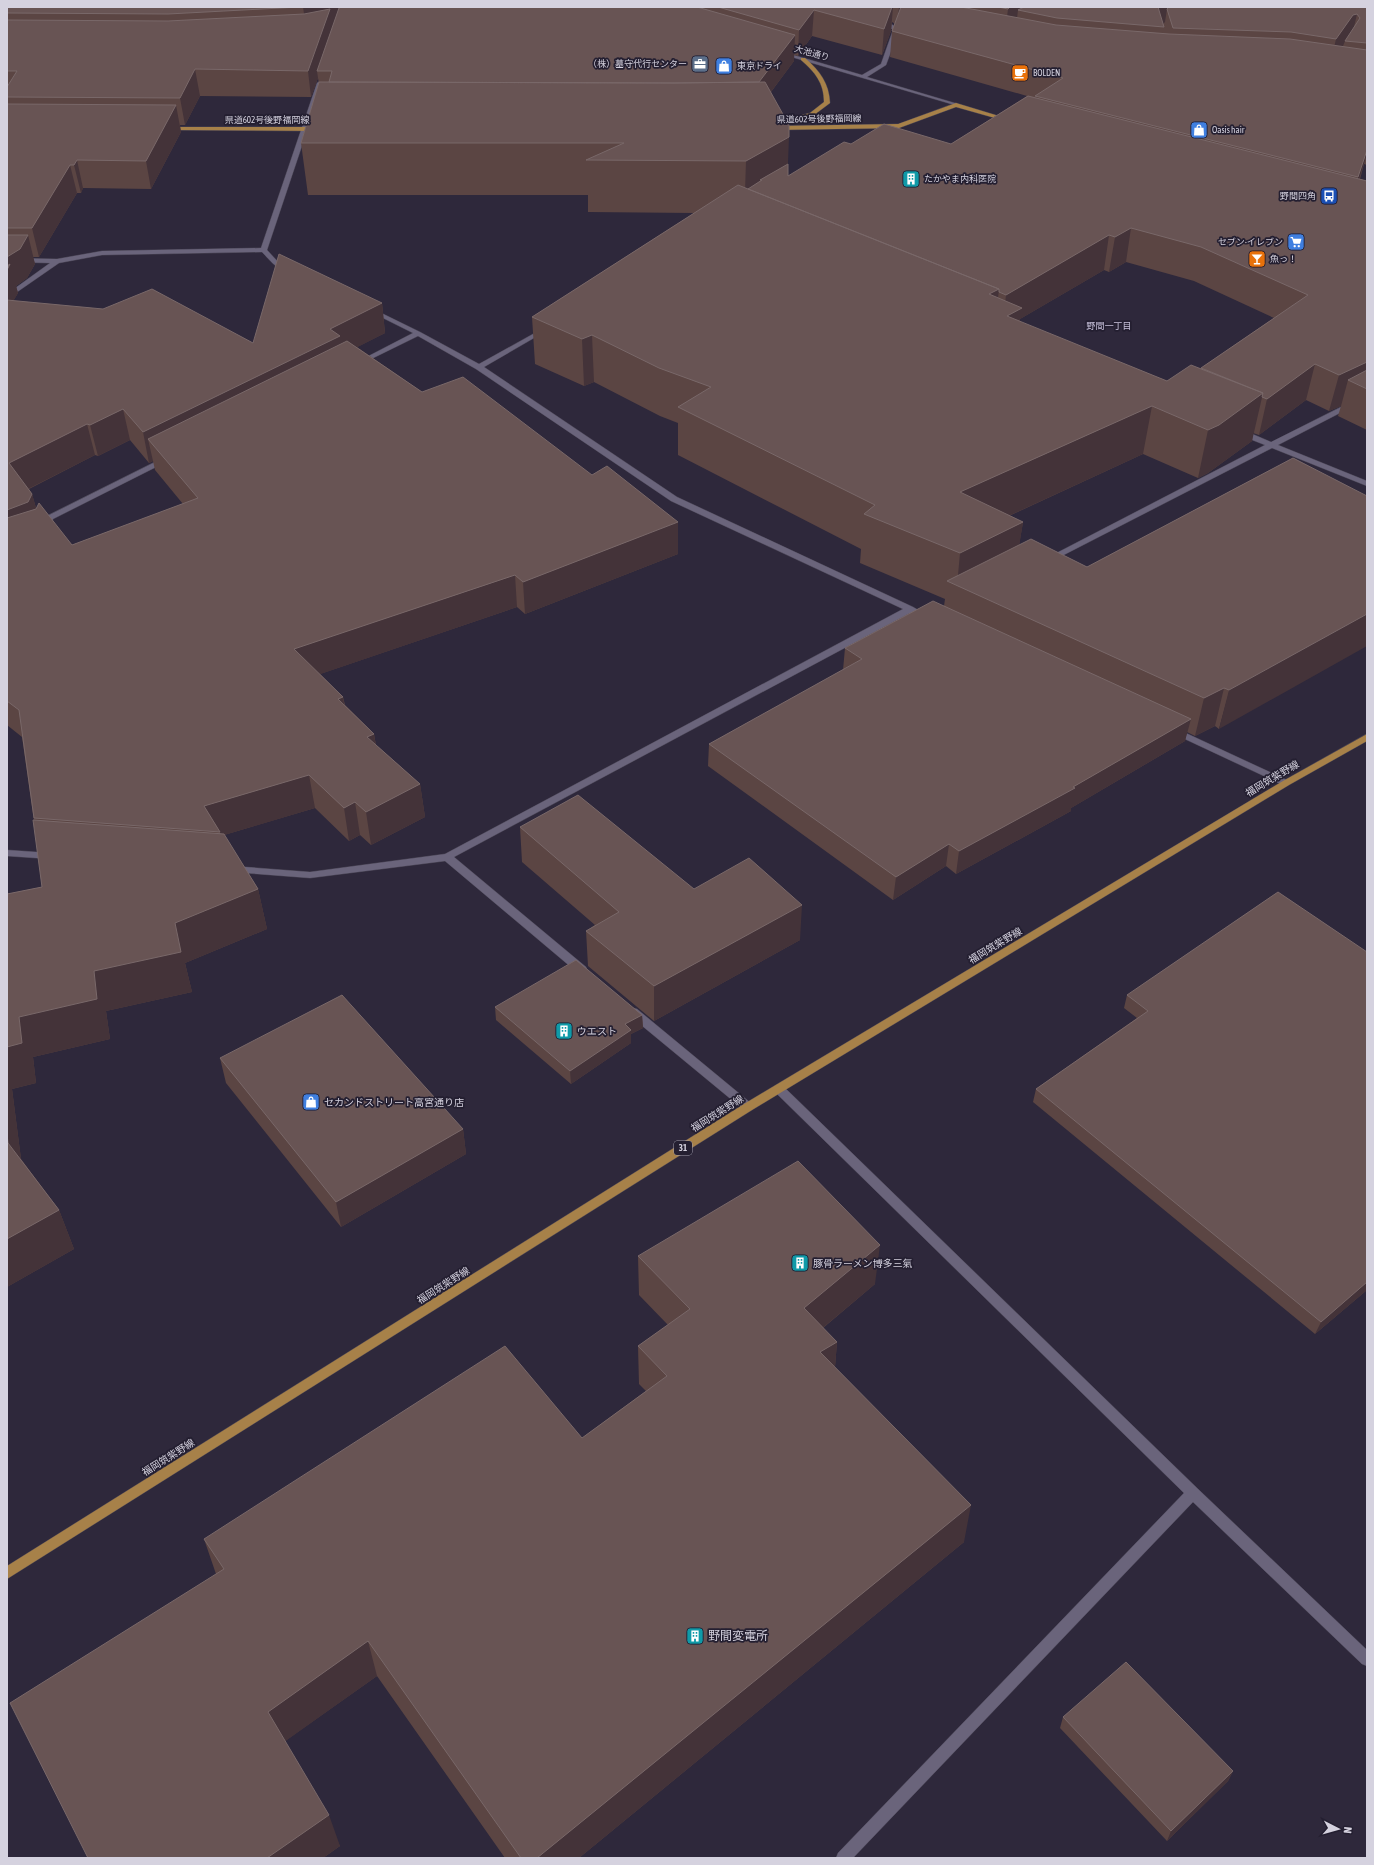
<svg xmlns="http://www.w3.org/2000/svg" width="1374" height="1865" viewBox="0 0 1374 1865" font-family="'Asap Condensed','Noto Sans JP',sans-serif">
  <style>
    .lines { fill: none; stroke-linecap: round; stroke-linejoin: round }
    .minor-casing { stroke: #484353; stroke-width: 1 }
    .major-casing { stroke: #484353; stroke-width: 1 }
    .minor { fill: #6a647b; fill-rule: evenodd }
    .major { fill: #a78149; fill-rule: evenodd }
    .wall { fill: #5b4543; fill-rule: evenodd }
    .shaded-wall { fill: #443339 }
    .building { fill: #685454; stroke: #796869 }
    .labels { text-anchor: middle; stroke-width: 3.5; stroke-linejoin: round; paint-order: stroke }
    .far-street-label { font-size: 9px; fill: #d5d2df; stroke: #241f31 }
    .far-poi-label { font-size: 9px; fill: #d5d2df; stroke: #241f31; text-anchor: start }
    .far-neighbourhood-label { font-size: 9px; fill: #c8c2db; stroke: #241f31 }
    .shield { fill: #241f31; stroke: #a09cab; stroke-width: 1 }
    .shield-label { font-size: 9px; font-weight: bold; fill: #d5d2df }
    .street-label { font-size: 10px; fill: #d5d2df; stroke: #241f31 }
    .poi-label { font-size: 10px; fill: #d5d2df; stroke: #241f31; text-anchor: start }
    .near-poi-label { font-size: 12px; fill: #d5d2df; stroke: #241f31; text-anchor: start }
  </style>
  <rect width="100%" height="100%" fill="#2e283b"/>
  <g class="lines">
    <defs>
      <path id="minor" d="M864 7H870L899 30 886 65 867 77 958 104V106L778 53 783 52 862 75 881 64 893 30Z
        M320 81 323 83 267 250 280 264 290 269V271C278 272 270 260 262 252L102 255 59 263 7 299V294L50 263 7 262V258L57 259 102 251 261 248 317 83Z
        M371 308 420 332 479 364 542 329H546V331L484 367 677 497 913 607 930 617 926 620 910 613 454 857 586 967 587 970 586 973H578L445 861 310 878 232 872 227 869 232 866 310 872 445 854 903 609 671 501 476 369 418 336 361 364H357V362L413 333 369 311 368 310Z
        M1367 394V399L1278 445 1367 481V486L1272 448 1052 561H1046L1045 559 1265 445 1237 434V430H1243L1271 442Z
        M163 458H169L170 460 53 519 48 531H42L41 529 47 516Z
        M1175 728 1289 781 1291 783 1286 786 1283 785 1172 733 1171 731Z
        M7 850 51 853 56 856 51 859 7 856Z
        M633 1008 637 1009 752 1104 753 1107 752 1110H744L629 1015 628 1012 629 1009Z
        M779 1085 783 1086 1198 1489 1367 1650V1666L1362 1664 1193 1502 853 1858H836L838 1853 1184 1493 775 1092 774 1089 775 1086Z"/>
      <path id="major" d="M801 58H805C820 71 829 83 830 103L814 115 772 124V122L810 113 824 102C824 83 815 72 801 60Z
        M956 103 1012 120 1009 122 956 107 899 128 775 130 772 128 775 126 898 124Z
        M167 127H317L320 129 317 131 165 130V128Z
        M1367 734V741L1289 785 752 1110 7 1579V1566L744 1104 1283 781Z"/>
    </defs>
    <use href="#minor" class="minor-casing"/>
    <use href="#major" class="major-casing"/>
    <use href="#minor" class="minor"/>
    <use href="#major" class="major"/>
  </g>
  <path class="wall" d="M7 7H1367V165L1364 164 1360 179 1367 181V430L1338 416 1341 406 1329 411 1306 400 1259 435 1253 433 1252 441 1208 473 1198 478 1143 454 1009 516 1023 522 1019 545 1087 567 1293 458 1219 729 1215 726 1195 736 1187 732 1185 741 1071 808V811L956 874 946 866 893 900 708 766 709 744 843 670 845 648 944 606 945 599 860 563 861 549 678 455V423L660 416 594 382 584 386 535 364 532 317 694 213 588 212V195H308L301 143 319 84 318 78 311 97 200 96 185 125H180L181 132 151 189 83 188 81 193H77L39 257H33L35 264 27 278 16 286 18 293 13 301 253 343 382 303 385 333 357 347 422 392 678 554 525 614 517 607 320 674 343 697 345 705 374 734 376 745 420 784 425 817 371 845 360 835 349 841 315 808 224 835 258 889 267 929 185 963 192 992 106 1011 110 1039 33 1057 36 1083 12 1089 21 1159 59 1210 74 1249 7 1287V894L42 887 34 821 22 737 7 725ZM892 22 895 24 892 31 890 57 1027 96 951 144H851L788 176V164L771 92 794 61V55L798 56 812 36 882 55 891 31ZM1126 262 1194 281 1274 318 1201 368 1167 381 1020 322V319L1104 270 1109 272ZM130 440 149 463 153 461 155 470 183 504 72 545 36 508 32 494 29 489 95 455 98 456Z
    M520 827 694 889 800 940 654 1021 588 966 586 931 595 925 522 862Z
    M1367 952V1290L1315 1334 1033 1102 1036 1089 1137 1018 1124 1008 1127 995Z
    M495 1007 642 1015 643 1028 631 1034V1043L571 1084 496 1020Z
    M220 1058 463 1129 466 1154 341 1227 226 1083Z
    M638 1256 875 1284 823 1328 837 1342 835 1367 964 1542 579 1858H505L377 1676 285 1741 340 1846 323 1858H88L216 1574 204 1539 582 1438 646 1391 639 1384 638 1346 668 1325 639 1295Z
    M1063 1717 1233 1771 1228 1781 1167 1841 1060 1728Z"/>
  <path class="shaded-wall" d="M303 7H340L341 12 317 71 318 78 311 97 308 71 307 33Z
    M892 7H893L891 31 882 55 884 29Z
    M899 7H920L897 26Z
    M1010 7H1042L1018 10 1016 27 1005 34 1008 9Z
    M1158 7H1180L1167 9 1165 22 1160 27Z
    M814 10 812 36 798 56 799 30Z
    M1357 14 1351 40 1347 41H1345L1343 46 1330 65 1336 39 1353 15Z
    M795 35 794 61 761 105 755 87Z
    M195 69 200 96 185 125 180 98Z
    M176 105 181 132 151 189 146 161Z
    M789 137 787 188 762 180H760L759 197 745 192 746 161Z
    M1367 150V153L1364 164 1351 205 1358 177Z
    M77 160 83 188 81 193 74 165Z
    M70 165 77 193 39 257 32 228Z
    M1131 228 1126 262 1109 272 1115 237Z
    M28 235 35 264 27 278 16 286 18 293 7 312V257Z
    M1109 235 1104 270 1020 319 1016 354 1002 330 1006 295Z
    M999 289 994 335 989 294Z
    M382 303 385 333 342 355 148 439 153 461 149 463 143 432 330 329Z
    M592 335 594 382 584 386 582 339Z
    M1367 362V389L1348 380 1341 406 1329 411 1339 375Z
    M1315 364 1306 400 1259 435 1267 399Z
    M1263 393 1252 441 1208 473 1198 478 1208 430Z
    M1152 406 1143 454 954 541 960 492Z
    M123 409 130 440 98 456 90 425Z
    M87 424 95 455 18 494 9 463Z
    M32 494 41 525 7 545V510Z
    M678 522V554L525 614 523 582Z
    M1023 522 1015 572 957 586 960 553Z
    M515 575 517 607 300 681 294 649Z
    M1367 614V646L1219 729 1229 690Z
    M1224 688 1215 726 1195 736 1204 698Z
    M343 697 348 729 338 699Z
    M1191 719 1185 741 1071 808V811L956 874 959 851 1073 787Z
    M374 734 379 766 367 737Z
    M309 775 315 808 221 836 220 832 204 806Z
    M420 784 425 817 371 845 366 812Z
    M355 802 360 835 349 841 344 808Z
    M949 844 946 866 893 900 896 877Z
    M258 889 267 929 185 963 192 992 106 1011 110 1039 33 1057 36 1083 12 1089 24 1182 8 1143 7 1134V1047L19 1017 175 923Z
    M802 905 800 940 654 1021V986Z
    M642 1015 643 1028 631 1034V1043L571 1084 570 1071 625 1024Z
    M463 1129 466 1154 341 1227 336 1202Z
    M59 1210 74 1249 7 1287V1239Z
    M880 1245 875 1284 801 1346 804 1308Z
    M1367 1282V1290L1315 1334 1321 1322Z
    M837 1342 834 1380 820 1352Z
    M971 1505 964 1542 579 1858H537Z
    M368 1641 377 1676 280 1745 268 1712Z
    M1233 1771 1228 1781 1167 1841 1171 1831Z
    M329 1815 340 1846 323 1858H267Z"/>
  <path class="building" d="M7 7H300L168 14 7 13Z
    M342 7H697L795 35 759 82 674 83 329 82 332 71H317L339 8Z
    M718 7H892L884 29 814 10 799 30Z
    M901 7H961L1056 25 1169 34 1290 39 1367 50V150L1358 177 1035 96 1063 78 892 31Z
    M998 7H1010L1008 9Z
    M1024 7H1158L1164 27 1057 18 1018 10Z
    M1169 7H1367V43L1345 41 1360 18 1357 14 1353 15 1336 39 1291 32 1173 28 1167 9Z
    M330 9 308 71 195 69 180 98 7 97V87L17 71H7V20L168 21 304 14Z
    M319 82 674 83 765 82 789 125V137L746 161 586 160 624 143H301Z
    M1028 96 1367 181V362L1339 375 1315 364 1267 399 1262 397 1263 393 1201 368 1308 295 1201 247 1131 228 1115 237 1109 235 1006 295 999 292V289L748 189 762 180H760L788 164V176L844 142 851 144 884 124 951 144Z
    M7 104 176 105 146 161 77 160 74 165H70L32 228H7Z
    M738 185 999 289 989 294 1022 308 1007 316 1167 381 1191 365 1263 393 1219 425 1208 430 1152 406 960 492 1023 522 960 553 864 514 875 505 678 407 711 387 659 368 592 335 582 339 532 317Z
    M7 235H28L20 249 7 257Z
    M279 254 382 303 330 329 340 336 143 432 123 409 90 425 87 424 9 463 32 494 28 502 7 510V300L103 309 152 289 253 343Z
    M10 264 7 270V266Z
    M347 341 422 392 463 377 592 475 607 466 678 522 523 582 515 575 294 649 343 697 338 699 374 734 367 737 420 784 366 812 355 802 344 808 309 775 204 806 220 832 34 818 19 710 7 701V518L36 509 39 503 72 545 198 498 148 439Z
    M1367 370V389L1348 380Z
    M1293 458 1367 496V614L1229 690 1224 688 1204 698 947 581 1031 539 1087 567Z
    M933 601 1191 719 1073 787 1075 788 959 851 949 844 896 877 709 744 862 659 845 648Z
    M578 795 694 889 749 858 802 905 654 986 586 931 619 912 520 827Z
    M33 820 224 834 258 889 175 923 181 952 94 971 97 999 19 1017 22 1043 7 1047V894L42 887Z
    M1278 892 1367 952V1282L1321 1322 1036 1089 1148 1011 1127 995Z
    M576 960 642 1015 625 1024 631 1030 570 1071 495 1007Z
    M342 995 463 1129 336 1202 220 1058Z
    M7 1134 8 1143 59 1210 7 1239Z
    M798 1161 880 1245 804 1308 837 1342 820 1352 971 1505 537 1858H521L368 1641 268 1712 329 1815 267 1858H88L10 1703 224 1569 204 1539 505 1346 582 1438 667 1376 638 1346 690 1309 638 1256Z
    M1126 1662 1233 1771 1171 1831 1063 1717Z"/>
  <defs>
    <symbol id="office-square" viewBox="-11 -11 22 22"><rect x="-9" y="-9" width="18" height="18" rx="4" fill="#5c6f8a" stroke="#241f31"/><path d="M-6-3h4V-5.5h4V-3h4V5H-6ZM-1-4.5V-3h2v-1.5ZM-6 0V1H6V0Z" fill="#fff"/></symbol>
    <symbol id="shop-square" viewBox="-11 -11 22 22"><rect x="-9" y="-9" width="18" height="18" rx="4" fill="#3f7fe0" stroke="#241f31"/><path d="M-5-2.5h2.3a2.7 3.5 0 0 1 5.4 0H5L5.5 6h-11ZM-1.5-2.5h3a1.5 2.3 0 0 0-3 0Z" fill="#fff"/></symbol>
    <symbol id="cafe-square" viewBox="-11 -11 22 22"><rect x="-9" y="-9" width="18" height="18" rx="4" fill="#e8710a" stroke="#241f31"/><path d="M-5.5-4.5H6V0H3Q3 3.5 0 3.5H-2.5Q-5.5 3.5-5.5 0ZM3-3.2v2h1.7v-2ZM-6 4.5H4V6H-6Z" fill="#fff"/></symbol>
    <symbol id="building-square" viewBox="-11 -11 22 22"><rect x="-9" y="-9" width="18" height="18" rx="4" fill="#0f9aa8" stroke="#241f31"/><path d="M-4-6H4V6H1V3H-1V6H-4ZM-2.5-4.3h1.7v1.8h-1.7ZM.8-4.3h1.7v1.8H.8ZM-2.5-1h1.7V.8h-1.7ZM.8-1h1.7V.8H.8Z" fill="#fff"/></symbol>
    <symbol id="bus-square" viewBox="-11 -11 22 22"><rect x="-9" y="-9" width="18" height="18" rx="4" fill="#1a4fb4" stroke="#241f31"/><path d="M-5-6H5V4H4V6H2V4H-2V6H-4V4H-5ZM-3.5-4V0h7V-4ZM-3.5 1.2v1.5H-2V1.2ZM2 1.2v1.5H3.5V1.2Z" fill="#fff"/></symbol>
    <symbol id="supermarket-square" viewBox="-11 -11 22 22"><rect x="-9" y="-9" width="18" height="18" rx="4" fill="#3f7fe0" stroke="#241f31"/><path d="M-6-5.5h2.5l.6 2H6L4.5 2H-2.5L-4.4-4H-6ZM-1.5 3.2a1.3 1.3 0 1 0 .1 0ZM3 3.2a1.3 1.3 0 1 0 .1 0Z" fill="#fff"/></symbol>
    <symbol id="bar-square" viewBox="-11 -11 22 22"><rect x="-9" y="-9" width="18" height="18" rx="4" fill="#e8710a" stroke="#241f31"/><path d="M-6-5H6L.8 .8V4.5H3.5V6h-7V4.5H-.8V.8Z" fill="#fff"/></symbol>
  </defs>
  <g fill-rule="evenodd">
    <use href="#office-square" x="690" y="54" width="20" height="20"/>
    <use href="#shop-square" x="714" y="56" width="20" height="20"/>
    <use href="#cafe-square" x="1010" y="63" width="20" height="20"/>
    <use href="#shop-square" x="1189" y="120" width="20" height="20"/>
    <use href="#building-square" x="901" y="169" width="20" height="20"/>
    <use href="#bus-square" x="1319" y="186" width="20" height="20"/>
    <use href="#supermarket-square" x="1286" y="232" width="20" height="20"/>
    <use href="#bar-square" x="1247" y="249" width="20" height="20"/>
    <use href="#building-square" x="554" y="1021" width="20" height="20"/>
    <use href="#shop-square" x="301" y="1092" width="20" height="20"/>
    <use href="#building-square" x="790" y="1253" width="20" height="20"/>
    <use href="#building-square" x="685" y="1626" width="20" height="20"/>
  </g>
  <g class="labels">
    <g class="far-street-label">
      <text transform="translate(812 53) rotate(16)" y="3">大池通り</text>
      <text transform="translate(819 119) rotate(-1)" y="3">県道602号後野福岡線</text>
      <text x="267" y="123">県道602号後野福岡線</text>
    </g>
    <g class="far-poi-label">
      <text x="687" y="67" text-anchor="end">（株）墓守代行センター</text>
      <text x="737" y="69">東京ドライ</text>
      <text x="1033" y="76">BOLDEN</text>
      <text x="1212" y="133">Oasis hair</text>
      <text x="924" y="182">たかやま内科医院</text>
      <text x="1316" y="199" text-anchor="end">野間四角</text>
      <text x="1283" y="245" text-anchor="end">セブン-イレブン</text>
      <text x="1270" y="262">魚っ！</text>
    </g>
    <g class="far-neighbourhood-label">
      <text x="1109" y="329">野間一丁目</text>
    </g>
    <rect class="shield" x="674" y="1141" width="18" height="14" rx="3"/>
    <g class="shield-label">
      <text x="683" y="1151">31</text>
    </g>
    <g class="street-label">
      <text transform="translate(1272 778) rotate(-31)" y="4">福岡筑紫野線</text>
      <text transform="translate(995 945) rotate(-31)" y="4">福岡筑紫野線</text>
      <text transform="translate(717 1113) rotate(-32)" y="4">福岡筑紫野線</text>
      <text transform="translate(443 1285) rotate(-32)" y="4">福岡筑紫野線</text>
      <text transform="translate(168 1457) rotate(-32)" y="4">福岡筑紫野線</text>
    </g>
    <g class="poi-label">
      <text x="577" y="1035">ウエスト</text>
      <text x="324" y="1106">セカンドストリート高宮通り店</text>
      <text x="813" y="1267">豚骨ラーメン博多三氣</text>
    </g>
    <g class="near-poi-label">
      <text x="708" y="1640">野間変電所</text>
    </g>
  </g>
  <rect width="1374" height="1865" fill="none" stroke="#d5d2df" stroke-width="16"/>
  <g transform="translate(1338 1829) rotate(96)" stroke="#241f31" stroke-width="3" paint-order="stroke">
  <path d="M0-3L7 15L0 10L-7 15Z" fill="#d5d2df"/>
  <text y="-6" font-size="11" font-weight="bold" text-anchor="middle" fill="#d5d2df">N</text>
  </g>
</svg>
